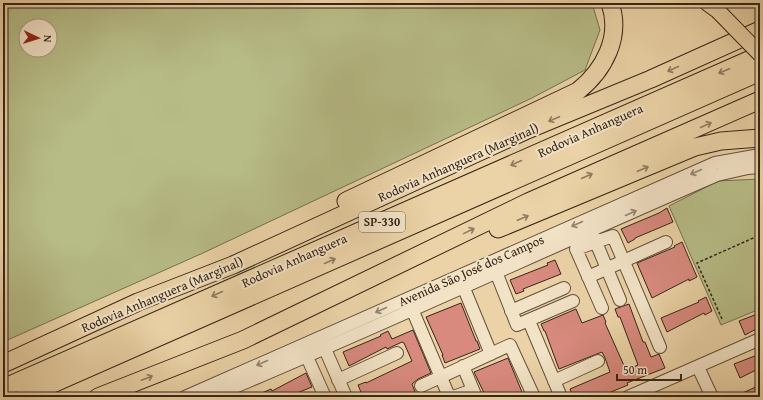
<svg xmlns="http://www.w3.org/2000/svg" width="763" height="400" viewBox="0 0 763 400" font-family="'Gentium Book Plus',serif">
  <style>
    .green { fill: #b7bc87; stroke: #767050; fill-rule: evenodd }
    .building { fill: #d88a7e; stroke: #362518 }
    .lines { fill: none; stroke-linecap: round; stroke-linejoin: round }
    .minor-casing { stroke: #63503c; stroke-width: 14 }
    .major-casing { stroke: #362518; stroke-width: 17 }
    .highway-casing { stroke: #362518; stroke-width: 19 }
    .path { stroke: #362518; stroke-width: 1.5; stroke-dasharray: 3 2; stroke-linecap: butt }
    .minor { stroke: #f2e2c6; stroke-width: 12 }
    .major { stroke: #ebd3a7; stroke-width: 15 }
    .highway { stroke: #ebd3a7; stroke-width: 17 }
    .major-bridge-casing { stroke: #362518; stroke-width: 17; stroke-linecap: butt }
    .major-bridge { stroke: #ebd3a7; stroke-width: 15 }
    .oneway { stroke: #907c60 }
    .oneway2 { stroke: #94846f }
    .labels { text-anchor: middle; stroke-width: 4; stroke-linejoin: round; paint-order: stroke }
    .shield { fill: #f2e2c6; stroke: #6e5e4c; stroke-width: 1 }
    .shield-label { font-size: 12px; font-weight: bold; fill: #362518 }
    .street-label { font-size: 13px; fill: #362518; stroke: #f2e2c6 }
  </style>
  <rect width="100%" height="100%" fill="#ebd3a7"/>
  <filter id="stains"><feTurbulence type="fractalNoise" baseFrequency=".005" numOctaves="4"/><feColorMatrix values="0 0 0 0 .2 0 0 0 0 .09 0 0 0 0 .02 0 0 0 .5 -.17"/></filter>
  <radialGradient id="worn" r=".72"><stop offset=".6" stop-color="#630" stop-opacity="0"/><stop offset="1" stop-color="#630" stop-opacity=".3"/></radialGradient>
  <path class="green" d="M3 3H592L600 30 585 70 532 98 203 253 3 342ZM26 26H50V50H26Z
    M760 179V309L721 325 669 206 718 181Z"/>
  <path class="building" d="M667 208 673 222 635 238V239L628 243 621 229 659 213Z
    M682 242 697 277 689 281V279L652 298 637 263 675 247 674 246Z
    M555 260 561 274 523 289 524 291 516 294 510 280 548 265 547 263Z
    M706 297 712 311 705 315 704 313 667 332 661 318 699 302 698 301Z
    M461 303 476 341H477L480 349 445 363 442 355H443L426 317Z
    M629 304 643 342H645L651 357 659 354 665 368 627 383 628 385 611 392 613 397H573L570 389 610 372 605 358 602 352 559 369 545 331H544L541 324 576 309 582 323 603 315 606 322 605 323 626 370 638 365 620 317H618L615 309Z
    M760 313V327L745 335 739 321Z
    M413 330 431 373 418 379 412 384 417 397H363L358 385 366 382V383L412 361 404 343 402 342 387 349 386 347 349 366 343 352 381 336 380 335 388 331 392 339Z
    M760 354V368L740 378 734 364Z
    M508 358 524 397H486L474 372Z
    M306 373 312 387 287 397H253L271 389 272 391Z
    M760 385V397H734Z"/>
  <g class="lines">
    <defs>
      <path id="minor" d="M593 235 620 300
        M496 272 517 325 573 301
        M588 277 666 242
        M463 286 491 354
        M602 308 576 249 613 236 660 347
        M412 309 448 394 453 397 473 390
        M511 311 564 288
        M529 321 561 397
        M325 349 346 397
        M307 357 325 397
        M463 366 476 397
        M698 367 712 397
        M338 380 397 353
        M554 381 598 361
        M421 386 510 345 534 397
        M185 397 715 163 760 155
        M211 397C381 326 548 248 717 175L748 168 760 167
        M628 397 760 339"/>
      <path id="major" d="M707 3 718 11"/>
      <path id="highway" d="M346 201 578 91C604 70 622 37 610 3
        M498 229 695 147 721 141 760 138
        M3 364 138 302 233 265 525 131 651 79 760 30
        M3 388 760 55
        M23 397 760 72
        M98 397 243 340 528 202 760 100"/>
    </defs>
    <use href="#minor" class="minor-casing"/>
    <use href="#major" class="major-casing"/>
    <use href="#highway" class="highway-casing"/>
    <path class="path" d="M722 319 697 263 760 235"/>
    <use href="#minor" class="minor"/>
    <use href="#major" class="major"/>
    <use href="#highway" class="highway"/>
    <defs>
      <path id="major-bridge" d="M718 11 760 54"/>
    </defs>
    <use href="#major-bridge" class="major-bridge-casing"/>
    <use href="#major-bridge" class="major-bridge"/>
  </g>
  <defs><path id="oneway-shaft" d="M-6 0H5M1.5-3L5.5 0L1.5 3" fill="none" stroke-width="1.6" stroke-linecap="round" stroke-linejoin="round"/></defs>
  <g class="oneway">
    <use href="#oneway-shaft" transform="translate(673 69) rotate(156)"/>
    <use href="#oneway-shaft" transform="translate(724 71) rotate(157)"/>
    <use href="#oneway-shaft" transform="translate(554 119) rotate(157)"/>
    <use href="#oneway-shaft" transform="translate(706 125) rotate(-24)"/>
    <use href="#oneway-shaft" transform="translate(516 163) rotate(156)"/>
    <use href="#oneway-shaft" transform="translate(643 169) rotate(-23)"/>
    <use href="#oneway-shaft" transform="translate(587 176) rotate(-24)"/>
    <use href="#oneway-shaft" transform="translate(523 218) rotate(-23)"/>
    <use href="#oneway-shaft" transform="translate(469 231) rotate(-26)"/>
    <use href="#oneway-shaft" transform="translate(330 261) rotate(-24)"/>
    <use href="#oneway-shaft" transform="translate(217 294) rotate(156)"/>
    <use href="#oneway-shaft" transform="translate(147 378) rotate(-21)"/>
  </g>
  <g class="oneway2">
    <use href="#oneway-shaft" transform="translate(696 172) rotate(156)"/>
    <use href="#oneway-shaft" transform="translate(631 213) rotate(-24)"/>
    <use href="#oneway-shaft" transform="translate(577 224) rotate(156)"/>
    <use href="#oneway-shaft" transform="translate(381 310) rotate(156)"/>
    <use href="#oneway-shaft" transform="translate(262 363) rotate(156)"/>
  </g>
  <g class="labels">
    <rect class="shield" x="359" y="212" width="46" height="20" rx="3"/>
    <g class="shield-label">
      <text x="382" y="226">SP-330</text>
    </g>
    <g class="street-label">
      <text transform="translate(590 130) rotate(-24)" y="5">Rodovia Anhanguera</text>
      <text transform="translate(458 162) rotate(-24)" y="5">Rodovia Anhanguera (Marginal)</text>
      <text transform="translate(294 260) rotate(-24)" y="5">Rodovia Anhanguera</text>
      <text transform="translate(471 270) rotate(-24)" y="5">Avenida São José dos Campos</text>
      <text transform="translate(162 294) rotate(-23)" y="5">Rodovia Anhanguera (Marginal)</text>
    </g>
  </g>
  <rect width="763" height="400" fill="none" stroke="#ebd3a7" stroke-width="16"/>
  <rect x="4" y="4" width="755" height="392" fill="none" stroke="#362518" stroke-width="2"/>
  <rect x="8" y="8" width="747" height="384" fill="none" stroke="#362518"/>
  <g transform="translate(38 38) rotate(94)"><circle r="19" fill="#f2e2c6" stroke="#a79680"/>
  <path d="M0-3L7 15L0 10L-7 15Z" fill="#8f2418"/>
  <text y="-6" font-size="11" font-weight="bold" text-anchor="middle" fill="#362518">N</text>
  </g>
  <path d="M617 374v6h64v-6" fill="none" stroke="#362518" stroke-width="2"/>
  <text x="623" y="374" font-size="12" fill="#362518" stroke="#f2e2c6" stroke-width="3" paint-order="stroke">50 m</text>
  <rect width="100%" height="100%" filter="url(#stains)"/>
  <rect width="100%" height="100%" fill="url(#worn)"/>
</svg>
